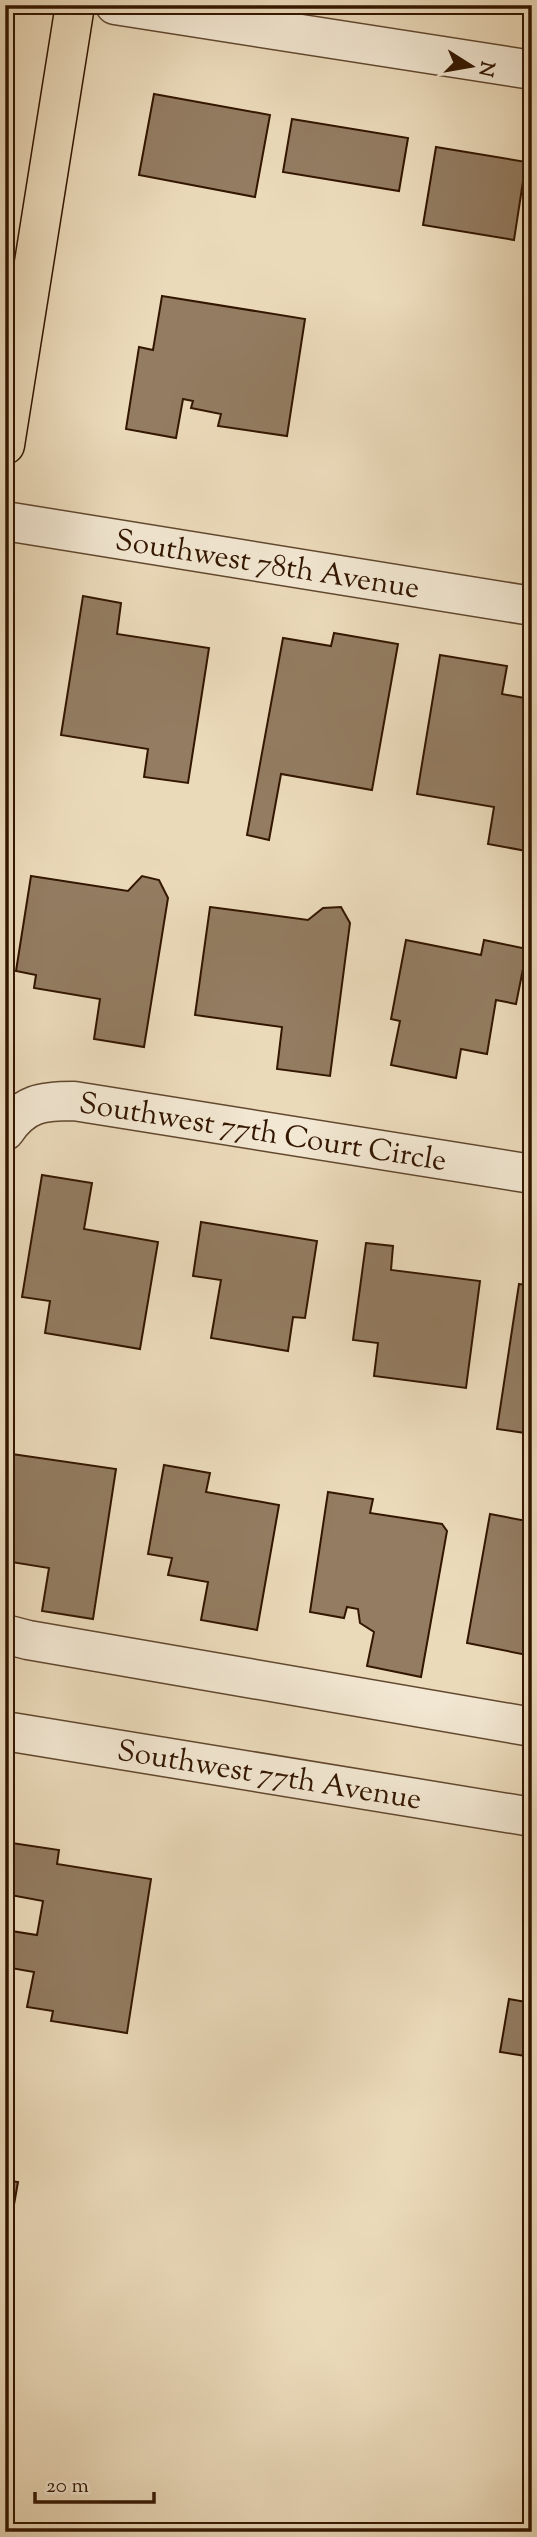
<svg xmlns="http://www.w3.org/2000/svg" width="537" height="2537" viewBox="0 0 537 2537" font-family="'Sorts Mill Goudy',serif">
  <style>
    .building { fill: #937c61; stroke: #331600; stroke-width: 2 }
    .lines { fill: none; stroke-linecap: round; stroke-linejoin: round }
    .minor-casing { stroke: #61472e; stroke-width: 41 }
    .major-casing { stroke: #331600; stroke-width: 41 }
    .minor { stroke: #f2e7d2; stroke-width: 38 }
    .major { stroke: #ebdaba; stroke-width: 38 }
    .labels { text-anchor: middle; stroke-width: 5; stroke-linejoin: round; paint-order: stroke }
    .street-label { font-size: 30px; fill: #331600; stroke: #f2e7d2 }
  </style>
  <rect width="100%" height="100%" fill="#ebdaba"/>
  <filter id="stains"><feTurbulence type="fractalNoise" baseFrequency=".00286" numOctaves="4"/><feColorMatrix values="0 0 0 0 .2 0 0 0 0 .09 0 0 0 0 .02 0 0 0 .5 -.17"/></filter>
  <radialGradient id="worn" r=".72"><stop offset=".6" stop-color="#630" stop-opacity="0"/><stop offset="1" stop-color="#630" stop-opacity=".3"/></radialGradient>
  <path class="building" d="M154 94 270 115 255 197 139 175Z
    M292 119 408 138 399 191 283 172Z
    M436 147 526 162 514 240 423 225Z
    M162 296 305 319 287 436 218 426 221 414 191 408 193 401 183 399 176 438 126 429 139 347 153 350Z
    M83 596 121 603 117 634 209 648 188 783 144 777 148 749 61 735Z
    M334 633 398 644 372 790 281 774 269 840 247 835 283 638 331 646Z
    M440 655 507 666 502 694 530 699 532 693V852L488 844 494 807 417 794Z
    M31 876 128 891 142 876 159 880 168 898 144 1047 94 1039 100 999 34 988 36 975 16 971Z
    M210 907 308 920 323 908 341 907 350 923 330 1076 277 1069 282 1027 195 1015Z
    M406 940 481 955 484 940 527 949 516 1004 496 1000 487 1054 461 1049 456 1078 391 1065 400 1021 391 1019Z
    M42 1175 92 1183 84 1229 158 1242 140 1349 45 1333 50 1301 22 1297Z
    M201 1222 317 1241 305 1318 293 1317 288 1351 211 1338 221 1280 193 1276Z
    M366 1243 393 1246 391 1270 480 1281 466 1388 374 1376 378 1343 353 1340Z
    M519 1284 532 1286V1434L497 1429Z
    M5 1453 116 1469 93 1619 42 1611 49 1568 5 1561Z
    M164 1465 210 1473 206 1492 279 1505 257 1630 201 1620 208 1582 168 1575 172 1558 148 1554Z
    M328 1492 373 1499 370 1513 442 1524 447 1531 421 1677 367 1666 374 1632 360 1623 358 1609 347 1607 344 1618 310 1612Z
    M490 1514 532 1522V1656L467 1643Z
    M5 1842 59 1850 57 1864 151 1879 127 2033 51 2021 53 2011 27 2007 34 1972 5 1967V1930L37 1935 43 1901 5 1894Z
    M509 1999 532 2003V2057L500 2052Z
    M5 2180 18 2182 10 2227 5 2226Z"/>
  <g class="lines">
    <defs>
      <g id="minor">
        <path d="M115 5 532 70"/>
        <path id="s1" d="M5 521 532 606"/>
        <path id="s2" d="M5 1131C24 1103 42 1101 74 1101L532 1174"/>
        <path d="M5 1634 28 1640 532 1727"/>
        <path id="s3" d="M5 1731 532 1817"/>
      </g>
      <path id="major" d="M5 445 75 5"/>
    </defs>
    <use href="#minor" class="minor-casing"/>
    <use href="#major" class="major-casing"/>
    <use href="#minor" class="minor"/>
    <use href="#major" class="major"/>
  </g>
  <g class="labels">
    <g class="street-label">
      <text dy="10" stroke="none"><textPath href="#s1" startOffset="266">Southwest 78th Avenue</textPath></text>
      <text dy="10" stroke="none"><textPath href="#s2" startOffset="271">Southwest 77th Court Circle</textPath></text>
      <text dy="10" stroke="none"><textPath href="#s3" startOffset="268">Southwest 77th Avenue</textPath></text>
    </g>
  </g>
  <rect width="537" height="2537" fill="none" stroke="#ebdaba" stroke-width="28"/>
  <rect x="7" y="7" width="523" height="2523" fill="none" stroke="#331600" stroke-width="3.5"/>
  <rect x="14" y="14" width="509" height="2509" fill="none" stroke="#331600" stroke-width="2"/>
  <g transform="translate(471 66) rotate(101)" stroke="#f2e7d2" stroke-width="5" paint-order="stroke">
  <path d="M0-5L12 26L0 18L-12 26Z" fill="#331600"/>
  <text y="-10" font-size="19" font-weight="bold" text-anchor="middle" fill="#331600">N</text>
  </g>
  <path d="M35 2492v10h119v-10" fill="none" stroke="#331600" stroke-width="3.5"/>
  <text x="46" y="2492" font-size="21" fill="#331600" stroke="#f2e7d2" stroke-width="5" paint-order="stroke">20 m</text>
  <rect width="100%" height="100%" filter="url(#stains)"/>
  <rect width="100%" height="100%" fill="url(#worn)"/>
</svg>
